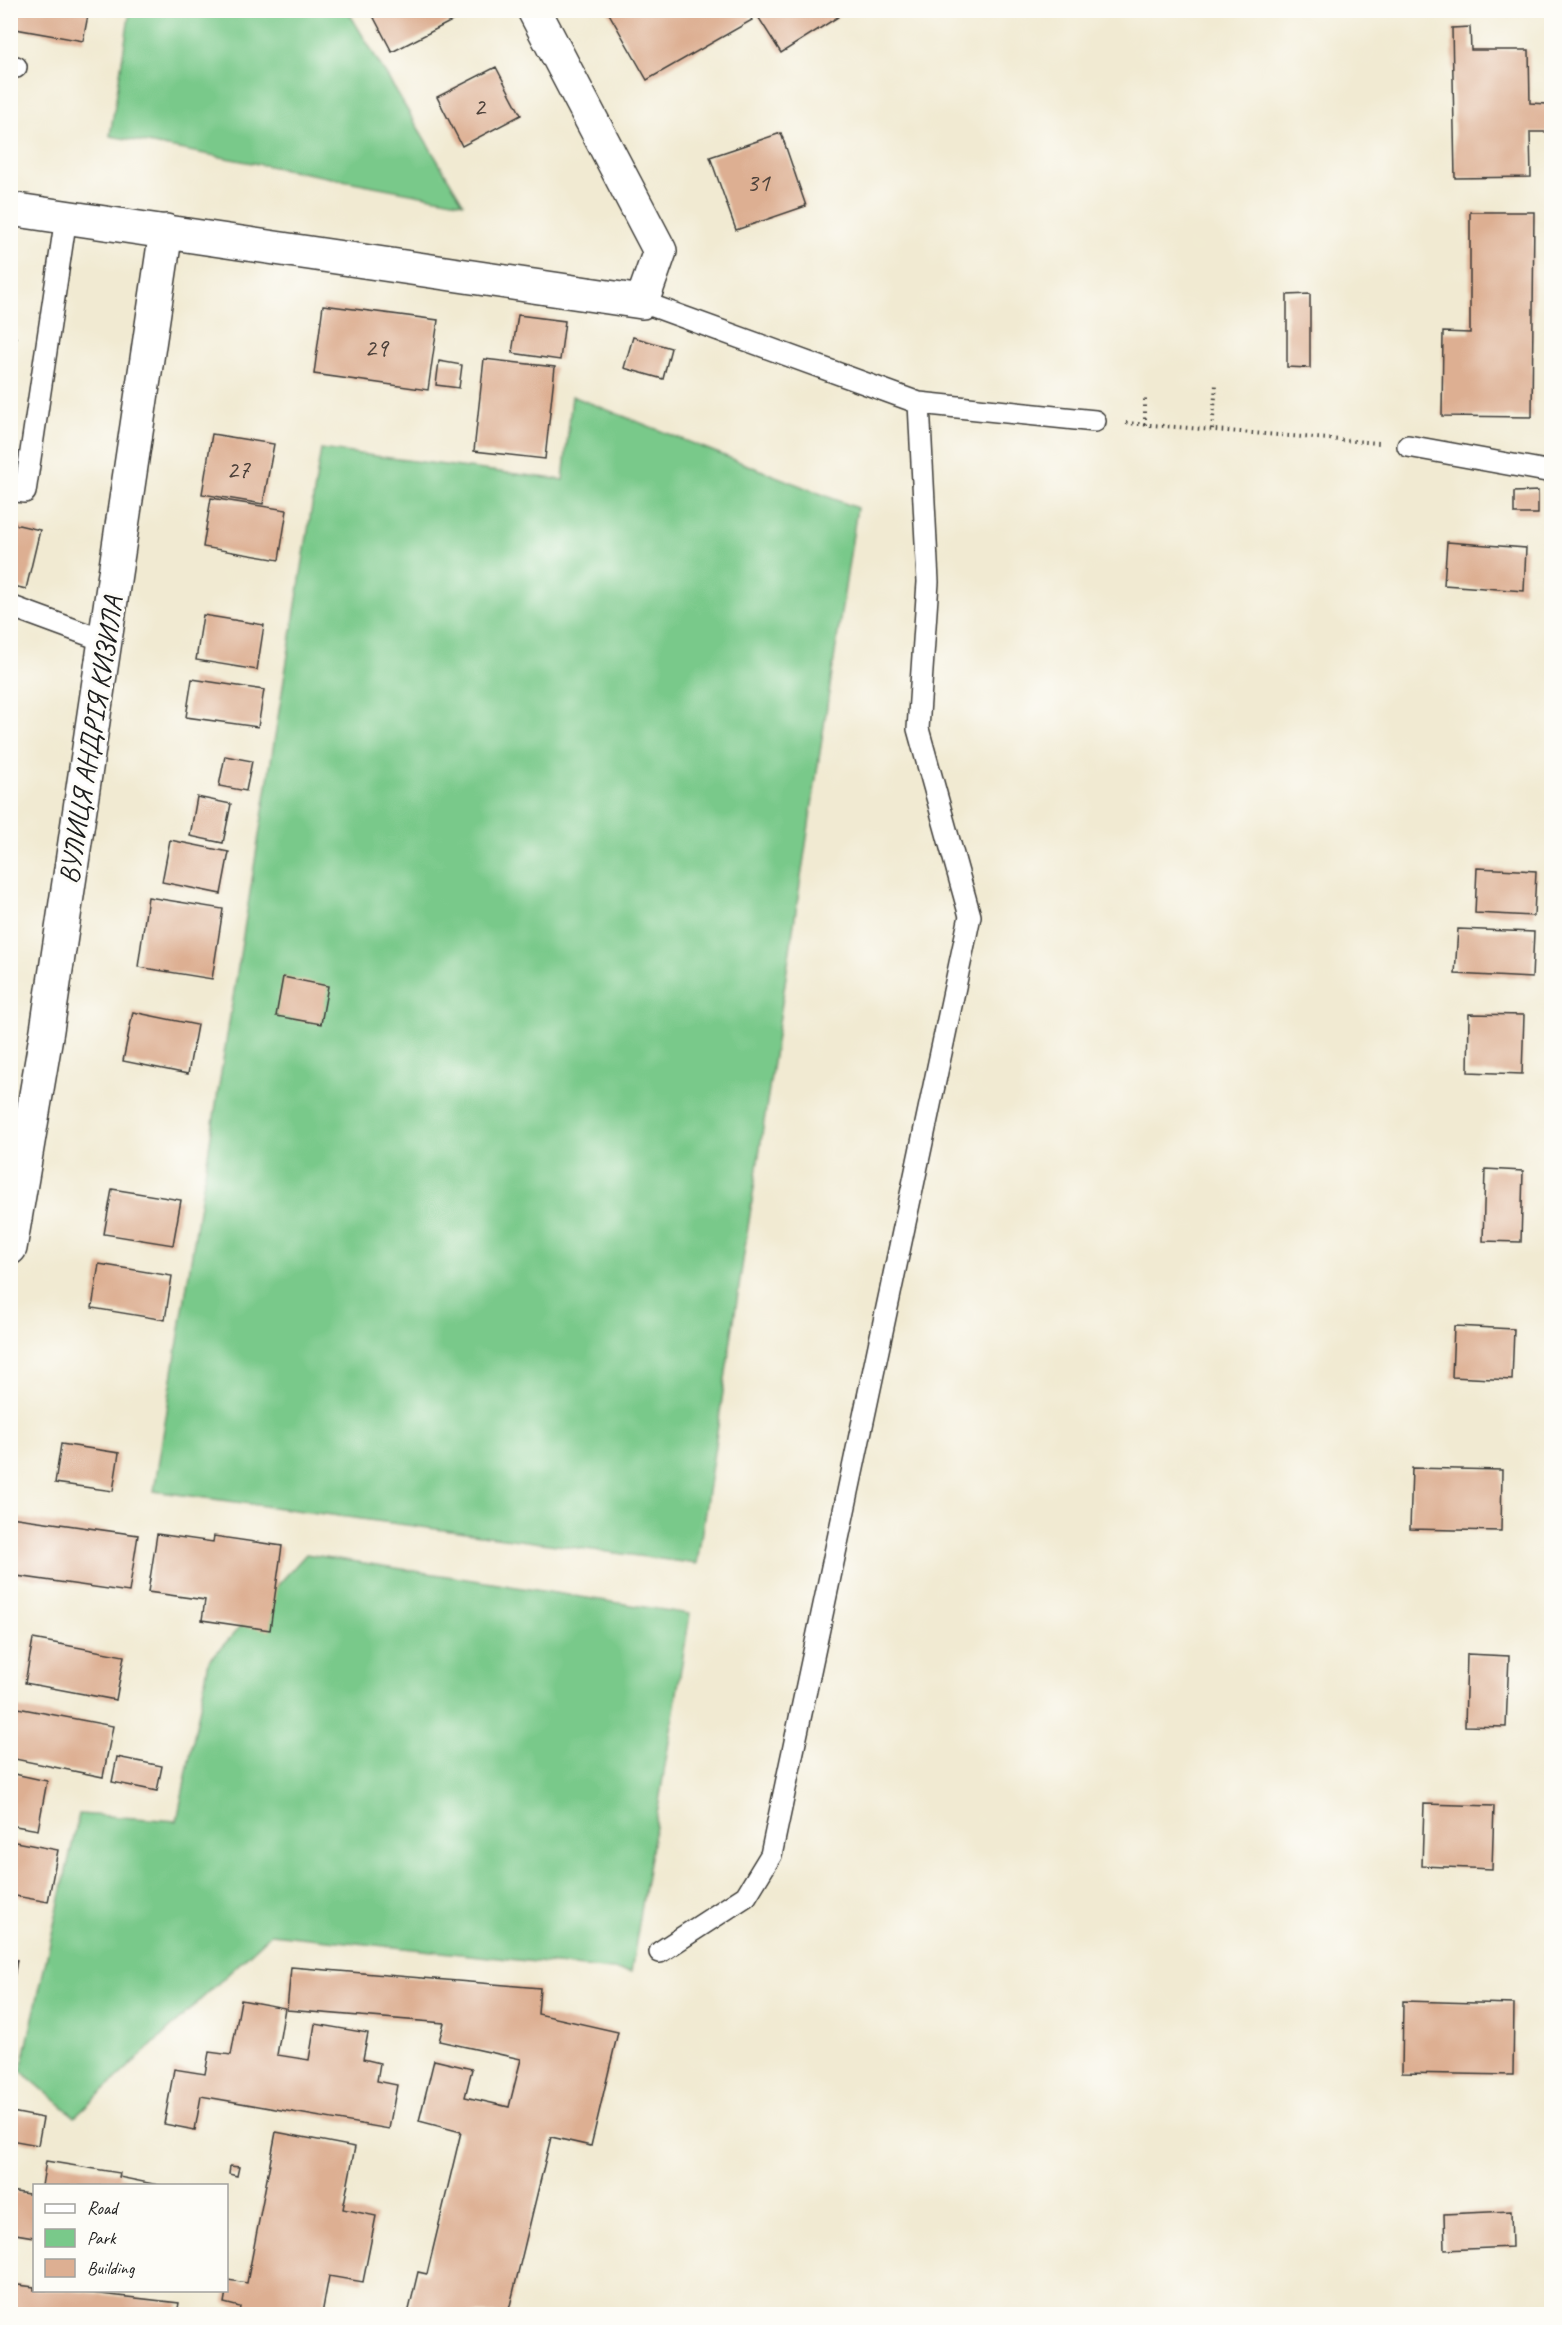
<svg xmlns="http://www.w3.org/2000/svg" width="1562" height="2325" viewBox="0 0 1562 2325" font-family="Caveat,sans-serif">
  <style>
    .green { fill: #79c98a; stroke: #4a7253; stroke-width: 1.5 }
    .building { fill: #ddaf92 }
    .lines { fill: none; stroke-linecap: round; stroke-linejoin: round }
    .lane-casing { stroke: #3c3b37; stroke-width: 24 }
    .street-casing { stroke: #3c3b37; stroke-width: 36 }
    .path { stroke: #3c3b37; stroke-width: 4; stroke-dasharray: 1.5 4.5; stroke-linecap: butt }
    .lane { stroke: #fff; stroke-width: 21 }
    .street { stroke: #fff; stroke-width: 33 }
    .labels { text-anchor: middle; stroke-width: 6; stroke-linejoin: round; paint-order: stroke }
    .number-label { font-size: 26px; fill: #4c413a }
    .street-label { font-size: 28px; fill: #1c1c1c; stroke: #fdfcf7 }
  </style>
  <rect width="100%" height="100%" fill="#fdfcf7"/>
  <filter id="ink" filterUnits="userSpaceOnUse"><feTurbulence type="fractalNoise" baseFrequency=".0167" numOctaves="2"/><feDisplacementMap in="SourceGraphic" scale="12" xChannelSelector="R" yChannelSelector="G"/><feConvolveMatrix kernelMatrix="1 2 1 2 8 2 1 2 1" color-interpolation-filters="sRGB"/></filter>
  <filter id="wash" filterUnits="userSpaceOnUse"><feTurbulence type="fractalNoise" baseFrequency=".008" numOctaves="4" result="noise"/><feDisplacementMap in="SourceGraphic" scale="24" xChannelSelector="R" yChannelSelector="G"/><feGaussianBlur stdDeviation="1.35" result="paint"/><feColorMatrix in="noise" values="0 0 0 0 0 0 0 0 0 0 0 0 0 0 0 0 0 1.4 0 .05"/><feComposite in="paint" operator="in"/></filter>
  <g filter="url(#wash)">
    <rect width="100%" height="100%" fill="#f1ead2"/>
    <path class="green" d="M130 11H348L463 203 110 136Z
      M572 396 857 508 697 1564 154 1491 321 449 563 480Z
      M306 1554 690 1614 631 1972 271 1934 75 2117 21 2071 79 1814 177 1821 209 1661Z"/>
    <g id="blocks">
      <path class="building" d="M10 10H89L83 41 10 28Z
        M370 10H473L392 52Z
        M607 10H746L752 20 647 80Z
        M764 10H834L838 17 781 53 757 15Z
        M1470 27 1471 50H1529L1530 103 1547 104 1548 132H1530L1531 177 1455 178 1452 28Z
        M496 67 521 115 462 146 437 97Z
        M781 133 806 206 736 230 710 157Z
        M1470 212H1534L1532 417 1442 416 1443 332 1470 333Z
        M1310 294V368L1287 367V295Z
        M323 305 438 320 428 390 314 374Z
        M518 315 565 321 560 360 512 353Z
        M633 337 671 348 663 379 624 368Z
        M484 359 555 367 545 459 474 451Z
        M439 361 462 365 459 388 436 385Z
        M212 434 274 444 263 504 202 494Z
        M1538 491V514H1514V492Z
        M211 498 287 510 279 560 203 547Z
        M10 523 40 530 26 589 10 585Z
        M1447 542 1526 548 1524 591 1444 585Z
        M203 615 264 625 257 670 196 660Z
        M192 679 264 690 258 727 186 717Z
        M225 756 252 761 246 791 219 786Z
        M197 797 231 804 223 843 190 836Z
        M170 840 229 852 221 894 162 882Z
        M1477 868 1536 871 1534 916 1475 913Z
        M148 897 223 909 212 979 138 967Z
        M1458 929 1534 932 1532 978 1455 974Z
        M283 977 328 986 321 1024 276 1016Z
        M133 1012 197 1025 188 1074 123 1061Z
        M1469 1014 1524 1015 1522 1074 1468 1072Z
        M1485 1169 1523 1171 1521 1242 1483 1241Z
        M112 1189 181 1200 173 1245 104 1234Z
        M99 1264 172 1276 165 1320 92 1308Z
        M1454 1326 1514 1329 1512 1380 1452 1377Z
        M61 1444 119 1453 113 1491 55 1483Z
        M1412 1468 1502 1470 1501 1531 1410 1529Z
        M10 1517 138 1535 129 1592 10 1575Z
        M157 1534 213 1542 214 1536 282 1546 270 1630 202 1620 205 1600 148 1592Z
        M33 1639 124 1656 116 1700 25 1683Z
        M1467 1654 1509 1656 1506 1727 1465 1726Z
        M18 1708 113 1726 103 1777 10 1758V1745Z
        M117 1757 162 1766 157 1791 112 1782Z
        M10 1773 47 1781 38 1830 10 1825Z
        M1424 1804 1494 1806 1492 1869 1422 1866Z
        M10 1841 58 1850 48 1902 10 1895Z
        M10 1959 17 1960 12 1989H10Z
        M291 1967 540 1988 538 2014 618 2032 591 2146 551 2137 508 2314H408L418 2272 427 2274 461 2132 419 2121 434 2060 472 2069 465 2097 509 2107 521 2059 439 2041 444 2023 287 2010Z
        M241 2000 285 2008 277 2055 309 2060 315 2024 368 2033 363 2059 380 2063 377 2081 397 2085 389 2129 201 2096 195 2130 164 2124 174 2069 205 2074 209 2052 231 2055Z
        M1403 2001 1514 2004 1513 2075 1402 2073Z
        M12 2112 43 2118 38 2145 10 2140Z
        M276 2132 355 2147 343 2209 376 2216 363 2282 329 2276 322 2314H239L240 2307 224 2303 228 2280 247 2283Z
        M46 2161 120 2173 119 2177 163 2186H42Z
        M230 2166 239 2167 237 2176 229 2174Z
        M10 2191 34 2195V2237L10 2233Z
        M1511 2211 1512 2247 1445 2250 1444 2214Z
        M10 2284 34 2287V2290H66L179 2303 177 2314H10Z"/>
    </g>
  </g>
  <g filter="url(#ink)">
    <use href="#blocks" fill-opacity="0" stroke="#3c3b37" stroke-width="1.5"/>
    <g class="lines">
      <defs>
        <path id="lane" d="M10 67H16
          M642 302 919 403 1095 421
          M1408 446 1552 472
          M10 490 25 492 66 217
          M10 606 105 641
          M660 1952 746 1896 771 1855 970 916 918 729 928 582 919 403"/>
        <path id="street" d="M10 209 642 302 660 251 534 10
          M10 1248 47 1030 166 231"/>
      </defs>
      <use href="#lane" class="lane-casing"/>
      <use href="#street" class="street-casing"/>
      <path class="path" d="M10 334 17 340
        M1126 423 1379 443
        M1145 425V398
        M1212 429 1216 385"/>
      <use href="#lane" class="lane"/>
      <use href="#street" class="street"/>
    </g>
  </g>
  <g class="labels">
    <g class="number-label">
      <text x="479" y="115">2</text>
      <text x="758" y="191">31</text>
      <text x="376" y="356">29</text>
      <text x="238" y="478">27</text>
    </g>
    <g class="street-label">
      <text transform="translate(90 740) rotate(-81)" y="10">ВУЛИЦЯ АНДРІЯ КИЗИЛА</text>
    </g>
  </g>
  <rect width="1562" height="2325" fill="none" stroke="#fdfcf7" stroke-width="36"/>
  <rect x="33" y="2184" width="195" height="108" fill="#fdfcf7" stroke="#a3a29f" stroke-width="1.5"/>
  <rect x="45" y="2204" width="30" height="9" fill="#ffffff" stroke="#a3a29f" stroke-width="1.5"/>
  <text x="87" y="2214" font-size="18" fill="#1c1c1c">Road</text>
  <rect x="45" y="2229" width="30" height="18" fill="#79c98a" stroke="#a3a29f" stroke-width="1.5"/>
  <text x="87" y="2244" font-size="18" fill="#1c1c1c">Park</text>
  <rect x="45" y="2259" width="30" height="18" fill="#ddaf92" stroke="#a3a29f" stroke-width="1.5"/>
  <text x="87" y="2274" font-size="18" fill="#1c1c1c">Building</text>
</svg>
